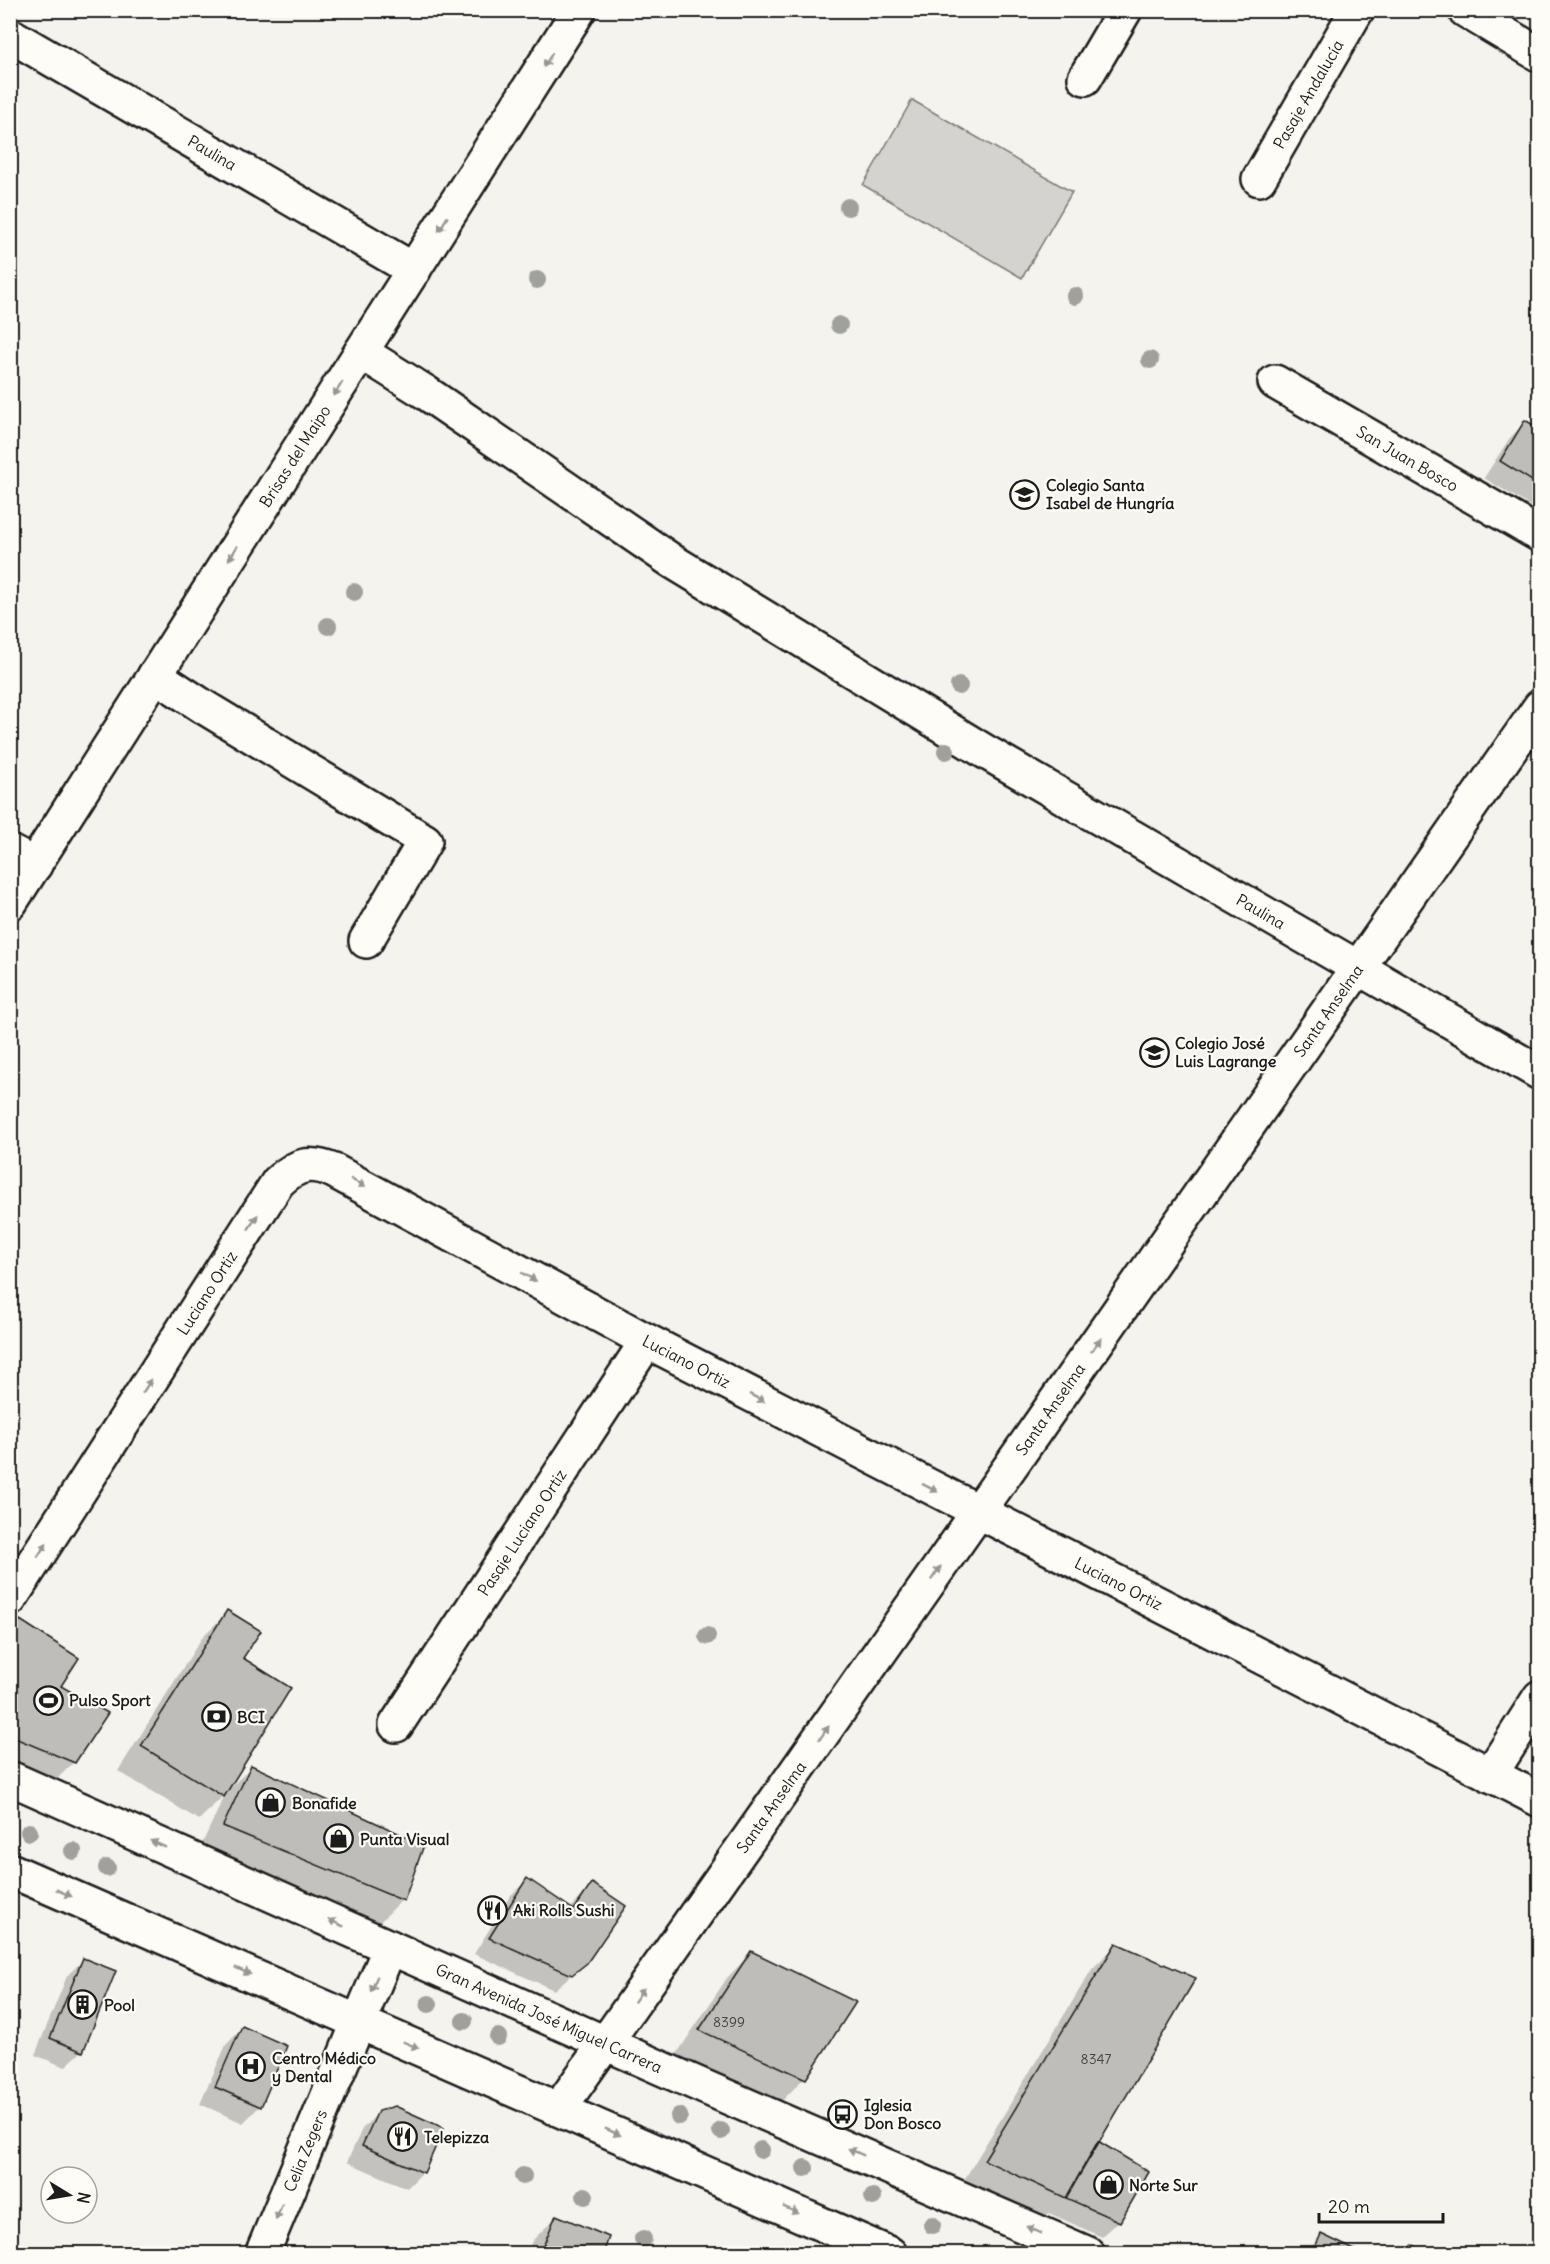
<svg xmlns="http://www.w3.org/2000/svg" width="1550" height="2264" viewBox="0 0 1550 2264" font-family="Delius,sans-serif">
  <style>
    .green { fill: #d4d3cf; stroke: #787876; stroke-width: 1.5 }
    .shadow { fill: #0003 }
    .building { fill: #bebdba; stroke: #1c1c1c; stroke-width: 1.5 }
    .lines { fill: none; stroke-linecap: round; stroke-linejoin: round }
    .minor-casing { stroke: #1c1c1c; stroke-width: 38 }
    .major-casing { stroke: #1c1c1c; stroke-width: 38 }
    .minor { stroke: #fdfcf7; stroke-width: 33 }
    .major { stroke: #fdfcf7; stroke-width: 33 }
    .tree { fill: #a0a09d }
    .oneway { fill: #989794 }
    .labels { text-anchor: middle; stroke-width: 4.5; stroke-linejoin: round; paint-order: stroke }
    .number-label { font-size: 14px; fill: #444 }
    .street-label { font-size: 16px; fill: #1c1c1c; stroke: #fdfcf7 }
    .poi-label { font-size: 16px; font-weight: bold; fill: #1c1c1c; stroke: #fdfcf7; text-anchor: start }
  </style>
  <rect width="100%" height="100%" fill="#f4f3ee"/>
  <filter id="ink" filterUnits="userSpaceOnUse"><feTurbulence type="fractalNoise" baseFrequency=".0167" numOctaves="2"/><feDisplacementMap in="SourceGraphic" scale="12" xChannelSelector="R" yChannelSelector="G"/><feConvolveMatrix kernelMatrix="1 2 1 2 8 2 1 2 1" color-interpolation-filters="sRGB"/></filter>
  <g filter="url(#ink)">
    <path class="green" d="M912 100 1072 192 1022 278 863 185Z"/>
    <path class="shadow" d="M1525 422 1540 431V512L1484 478 1509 439Z
      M228 1612 241 1658 228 1790 252 1766 402 1900 378 1924 199 1850 226 1793 199 1820 118 1771 203 1636Z
      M20 1622 59 1686 74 1762 49 1787 10 1770V1631Z
      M527 1880 570 1909 592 1885 586 1962 554 1990 474 1954 510 1896Z
      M1116 1945 1097 2142 1119 2221 1102 2237 1049 2213 1041 2221 961 2185 1092 1969Z
      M751 1953 854 2003 804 2078 780 2103 676 2055 727 1978Z
      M83 1960 82 2051 65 2067 35 2055 67 1976Z
      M242 2028 285 2047 260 2106 243 2123 200 2104 226 2045Z
      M379 2112 423 2172 407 2188 347 2162 362 2129Z
      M556 2217 601 2254H527L532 2241Z
      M1321 2236 1359 2254H1305Z"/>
    <path class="building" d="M1525 420 1540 429V486L1500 461Z
      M227 1610 261 1631 243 1658 291 1688 224 1797 141 1746Z
      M20 1620 79 1658 61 1686 108 1713 75 1763 10 1736V1637Z
      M251 1765 424 1845 404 1901 223 1826Z
      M527 1878 574 1910 592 1883 626 1906 587 1963 572 1975 489 1938Z
      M1116 1943 1196 1978 1066 2198 984 2160Z
      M751 1951 856 2002 806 2079 699 2030Z
      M83 1958 116 1971 83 2052 50 2038Z
      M242 2026 287 2046 261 2107 215 2087Z
      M395 2106 444 2128 424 2173 362 2146 378 2111Z
      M1098 2141 1149 2172 1120 2222 1066 2198Z
      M556 2215 609 2237 603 2254H540Z
      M1321 2234 1363 2254H1312Z
      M1413 2245 1432 2254H1409Z"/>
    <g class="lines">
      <defs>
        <g id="minor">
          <path d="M1465 10 1540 55"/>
          <path id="s1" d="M10 35 414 270"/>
          <path d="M1085 78 1125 10"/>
          <path id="s2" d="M1259 179 1357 10"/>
          <path id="s3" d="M361 352 425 392 672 561 984 751 1540 1073"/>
          <path id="s4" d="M1275 382 1540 535"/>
          <path d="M155 675 204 707 425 841 366 941"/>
          <path d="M10 852 35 865"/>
          <path id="s5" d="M10 903 579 10"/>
          <path id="s6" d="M10 1599 278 1182C297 1164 310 1161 334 1171L647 1341 1540 1800"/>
          <path id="s7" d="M396 1725 647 1341"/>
          <path d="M1490 1775 1540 1697"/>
          <path id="s8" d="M559 2109 1012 1464 1540 707"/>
          <path id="s9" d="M262 2254 390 1947"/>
        </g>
        <g id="major">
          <path id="s10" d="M10 1778 661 2068 1088 2254"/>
          <path d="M10 1870 890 2254"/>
        </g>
      </defs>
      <use href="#minor" class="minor-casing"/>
      <use href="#major" class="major-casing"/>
      <use href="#minor" class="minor"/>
      <use href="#major" class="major"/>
    </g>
    <g class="tree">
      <circle cx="848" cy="207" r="9"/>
      <circle cx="537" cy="280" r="9"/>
      <circle cx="1075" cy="296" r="9"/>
      <circle cx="839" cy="325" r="9"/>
      <circle cx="1150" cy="360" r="9"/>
      <circle cx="354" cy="592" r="9"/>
      <circle cx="328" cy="626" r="9"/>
      <circle cx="959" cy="686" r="9"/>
      <circle cx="946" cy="751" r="9"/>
      <circle cx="707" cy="1636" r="9"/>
      <circle cx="29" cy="1832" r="9"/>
      <circle cx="73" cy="1851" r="9"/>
      <circle cx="107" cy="1868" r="9"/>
      <circle cx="429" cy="2004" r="9"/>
      <circle cx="464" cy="2021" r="9"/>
      <circle cx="498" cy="2037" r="9"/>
      <circle cx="679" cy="2116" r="9"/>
      <circle cx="721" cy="2131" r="9"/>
      <circle cx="761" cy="2150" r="9"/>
      <circle cx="805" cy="2168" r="9"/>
      <circle cx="523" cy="2176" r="9"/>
      <circle cx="585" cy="2196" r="9"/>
      <circle cx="873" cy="2197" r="9"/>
      <circle cx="932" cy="2225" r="9"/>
      <circle cx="643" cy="2239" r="9"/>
    </g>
    <defs><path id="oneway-solid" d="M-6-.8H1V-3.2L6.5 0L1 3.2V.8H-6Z" transform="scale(1.5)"/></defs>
    <g class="oneway">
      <use href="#oneway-solid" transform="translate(548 60) rotate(122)"/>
      <use href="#oneway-solid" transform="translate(443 224) rotate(122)"/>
      <use href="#oneway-solid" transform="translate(338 389) rotate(122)"/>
      <use href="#oneway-solid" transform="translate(233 553) rotate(122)"/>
      <use href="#oneway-solid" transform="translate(358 1183) rotate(29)"/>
      <use href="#oneway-solid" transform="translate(253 1222) rotate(-57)"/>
      <use href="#oneway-solid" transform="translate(529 1277) rotate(29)"/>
      <use href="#oneway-solid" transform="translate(1096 1345) rotate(-55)"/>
      <use href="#oneway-solid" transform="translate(147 1386) rotate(-57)"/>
      <use href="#oneway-solid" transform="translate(757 1398) rotate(27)"/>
      <use href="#oneway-solid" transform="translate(930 1488) rotate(27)"/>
      <use href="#oneway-solid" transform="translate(42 1550) rotate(-57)"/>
      <use href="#oneway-solid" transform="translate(936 1573) rotate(-55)"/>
      <use href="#oneway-solid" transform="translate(824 1733) rotate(-55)"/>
      <use href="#oneway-solid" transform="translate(158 1844) rotate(-156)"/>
      <use href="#oneway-solid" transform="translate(64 1893) rotate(24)"/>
      <use href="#oneway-solid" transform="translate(336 1923) rotate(-156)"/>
      <use href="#oneway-solid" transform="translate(243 1971) rotate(24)"/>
      <use href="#oneway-solid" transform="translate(374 1984) rotate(113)"/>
      <use href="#oneway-solid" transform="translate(639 1995) rotate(-55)"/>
      <use href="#oneway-solid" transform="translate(411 2045) rotate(23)"/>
      <use href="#oneway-solid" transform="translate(613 2132) rotate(24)"/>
      <use href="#oneway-solid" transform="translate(856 2152) rotate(-156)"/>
      <use href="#oneway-solid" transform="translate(791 2210) rotate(24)"/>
      <use href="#oneway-solid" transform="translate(279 2212) rotate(112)"/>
      <use href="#oneway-solid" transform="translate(1034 2230) rotate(-156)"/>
    </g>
  </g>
  <defs>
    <symbol id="school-ring" viewBox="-11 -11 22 22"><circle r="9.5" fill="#fdfcf7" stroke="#1c1c1c" stroke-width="1.5"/><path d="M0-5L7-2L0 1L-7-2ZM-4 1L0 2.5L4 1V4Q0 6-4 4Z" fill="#1c1c1c"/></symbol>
    <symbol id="stadium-ring" viewBox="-11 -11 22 22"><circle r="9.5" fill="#fdfcf7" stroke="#1c1c1c" stroke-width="1.5"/><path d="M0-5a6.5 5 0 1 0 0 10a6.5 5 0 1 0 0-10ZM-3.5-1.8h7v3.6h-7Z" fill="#1c1c1c"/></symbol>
    <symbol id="bank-ring" viewBox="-11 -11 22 22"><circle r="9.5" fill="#fdfcf7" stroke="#1c1c1c" stroke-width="1.5"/><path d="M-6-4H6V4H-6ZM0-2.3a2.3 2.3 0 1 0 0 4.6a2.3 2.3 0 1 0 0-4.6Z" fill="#1c1c1c"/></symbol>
    <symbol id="shop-ring" viewBox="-11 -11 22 22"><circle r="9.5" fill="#fdfcf7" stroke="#1c1c1c" stroke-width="1.5"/><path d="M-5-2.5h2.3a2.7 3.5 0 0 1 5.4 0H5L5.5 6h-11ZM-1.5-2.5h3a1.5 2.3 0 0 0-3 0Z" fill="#1c1c1c"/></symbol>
    <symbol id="restaurant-ring" viewBox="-11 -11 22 22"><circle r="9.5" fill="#fdfcf7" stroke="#1c1c1c" stroke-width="1.5"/><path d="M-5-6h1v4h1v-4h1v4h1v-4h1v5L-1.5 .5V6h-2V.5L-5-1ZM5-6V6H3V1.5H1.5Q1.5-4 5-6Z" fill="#1c1c1c"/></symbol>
    <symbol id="building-ring" viewBox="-11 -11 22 22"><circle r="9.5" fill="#fdfcf7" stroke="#1c1c1c" stroke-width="1.5"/><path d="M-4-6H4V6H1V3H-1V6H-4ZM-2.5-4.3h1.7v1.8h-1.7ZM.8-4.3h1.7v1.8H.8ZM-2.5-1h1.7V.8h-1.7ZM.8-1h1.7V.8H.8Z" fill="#1c1c1c"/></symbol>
    <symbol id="hospital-ring" viewBox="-11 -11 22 22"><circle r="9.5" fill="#fdfcf7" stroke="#1c1c1c" stroke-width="1.5"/><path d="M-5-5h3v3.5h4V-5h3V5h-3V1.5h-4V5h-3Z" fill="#1c1c1c"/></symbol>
    <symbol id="bus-ring" viewBox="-11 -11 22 22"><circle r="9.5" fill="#fdfcf7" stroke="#1c1c1c" stroke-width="1.5"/><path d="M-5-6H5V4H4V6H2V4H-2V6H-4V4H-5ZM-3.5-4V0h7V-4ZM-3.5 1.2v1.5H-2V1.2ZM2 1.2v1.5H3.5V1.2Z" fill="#1c1c1c"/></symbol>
  </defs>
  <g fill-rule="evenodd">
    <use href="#school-ring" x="1008" y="478" width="33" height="33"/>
    <use href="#school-ring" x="1138" y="1036" width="33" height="33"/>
    <use href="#stadium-ring" x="32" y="1684" width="33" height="33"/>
    <use href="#bank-ring" x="200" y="1700" width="33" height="33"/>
    <use href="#shop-ring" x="254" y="1786" width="33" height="33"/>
    <use href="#shop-ring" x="322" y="1822" width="33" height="33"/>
    <use href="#restaurant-ring" x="476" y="1894" width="33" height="33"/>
    <use href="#building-ring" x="66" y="1988" width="33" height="33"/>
    <use href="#hospital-ring" x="234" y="2050" width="33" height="33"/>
    <use href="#bus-ring" x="826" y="2098" width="33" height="33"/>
    <use href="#restaurant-ring" x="386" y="2120" width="33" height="33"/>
    <use href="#shop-ring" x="1092" y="2168" width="33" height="33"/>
  </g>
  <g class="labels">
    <g class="number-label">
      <text x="729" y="2027">8399</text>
      <text x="1096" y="2064">8347</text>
    </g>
    <g class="street-label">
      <text dy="6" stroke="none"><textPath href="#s2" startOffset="98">Pasaje Andalucía</textPath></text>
      <text dy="6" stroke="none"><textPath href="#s1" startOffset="234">Paulina</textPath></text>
      <text dy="6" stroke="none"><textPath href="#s5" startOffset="530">Brisas del Maipo</textPath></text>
      <text dy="6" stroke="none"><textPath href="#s4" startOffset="153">San Juan Bosco</textPath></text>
      <text dy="6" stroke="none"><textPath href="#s3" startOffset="1060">Paulina</textPath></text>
      <text dy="6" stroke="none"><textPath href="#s8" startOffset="1341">Santa Anselma</textPath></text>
      <text dy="6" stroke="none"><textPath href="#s6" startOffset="364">Luciano Ortiz</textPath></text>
      <text dy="6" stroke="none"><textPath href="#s6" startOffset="958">Luciano Ortiz</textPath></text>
      <text dy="6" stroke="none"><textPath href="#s8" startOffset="855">Santa Anselma</textPath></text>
      <text dy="6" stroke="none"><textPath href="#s7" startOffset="230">Pasaje Luciano Ortiz</textPath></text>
      <text dy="6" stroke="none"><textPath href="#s6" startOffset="1444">Luciano Ortiz</textPath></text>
      <text dy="6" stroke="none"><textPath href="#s8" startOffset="369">Santa Anselma</textPath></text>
      <text dy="6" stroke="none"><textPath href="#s10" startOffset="590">Gran Avenida José Miguel Carrera</textPath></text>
      <text dy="6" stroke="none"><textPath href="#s9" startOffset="112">Celia Zegers</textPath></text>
    </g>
    <g class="poi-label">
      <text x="1046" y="491">Colegio Santa<tspan x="1046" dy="18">Isabel de Hungría</tspan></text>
      <text x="1175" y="1049">Colegio José<tspan x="1175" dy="18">Luis Lagrange</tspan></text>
      <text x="69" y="1706">Pulso Sport</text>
      <text x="237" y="1723">BCI</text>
      <text x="292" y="1809">Bonafide</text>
      <text x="360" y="1845">Punta Visual</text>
      <text x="513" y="1916">Aki Rolls Sushi</text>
      <text x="104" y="2011">Pool</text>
      <text x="272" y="2064">Centro Médico<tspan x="272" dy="18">y Dental</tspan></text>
      <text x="864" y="2111">Iglesia<tspan x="864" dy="18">Don Bosco</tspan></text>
      <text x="424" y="2143">Telepizza</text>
      <text x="1129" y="2191">Norte Sur</text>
    </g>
  </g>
  <rect width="1550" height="2264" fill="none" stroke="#fdfcf7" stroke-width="36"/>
  <rect x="18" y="18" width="1514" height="2228" fill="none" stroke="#1c1c1c" stroke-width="2" filter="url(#ink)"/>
  <g transform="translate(69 2195) rotate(101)"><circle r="28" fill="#fdfcf7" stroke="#a3a29f" stroke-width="1.5"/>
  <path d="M0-4.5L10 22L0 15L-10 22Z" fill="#1c1c1c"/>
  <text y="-9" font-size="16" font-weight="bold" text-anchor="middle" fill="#1c1c1c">N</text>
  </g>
  <path d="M1319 2213v9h124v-9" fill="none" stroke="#1c1c1c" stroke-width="3"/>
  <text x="1328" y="2213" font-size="18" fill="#1c1c1c" stroke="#fdfcf7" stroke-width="4.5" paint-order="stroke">20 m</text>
</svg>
